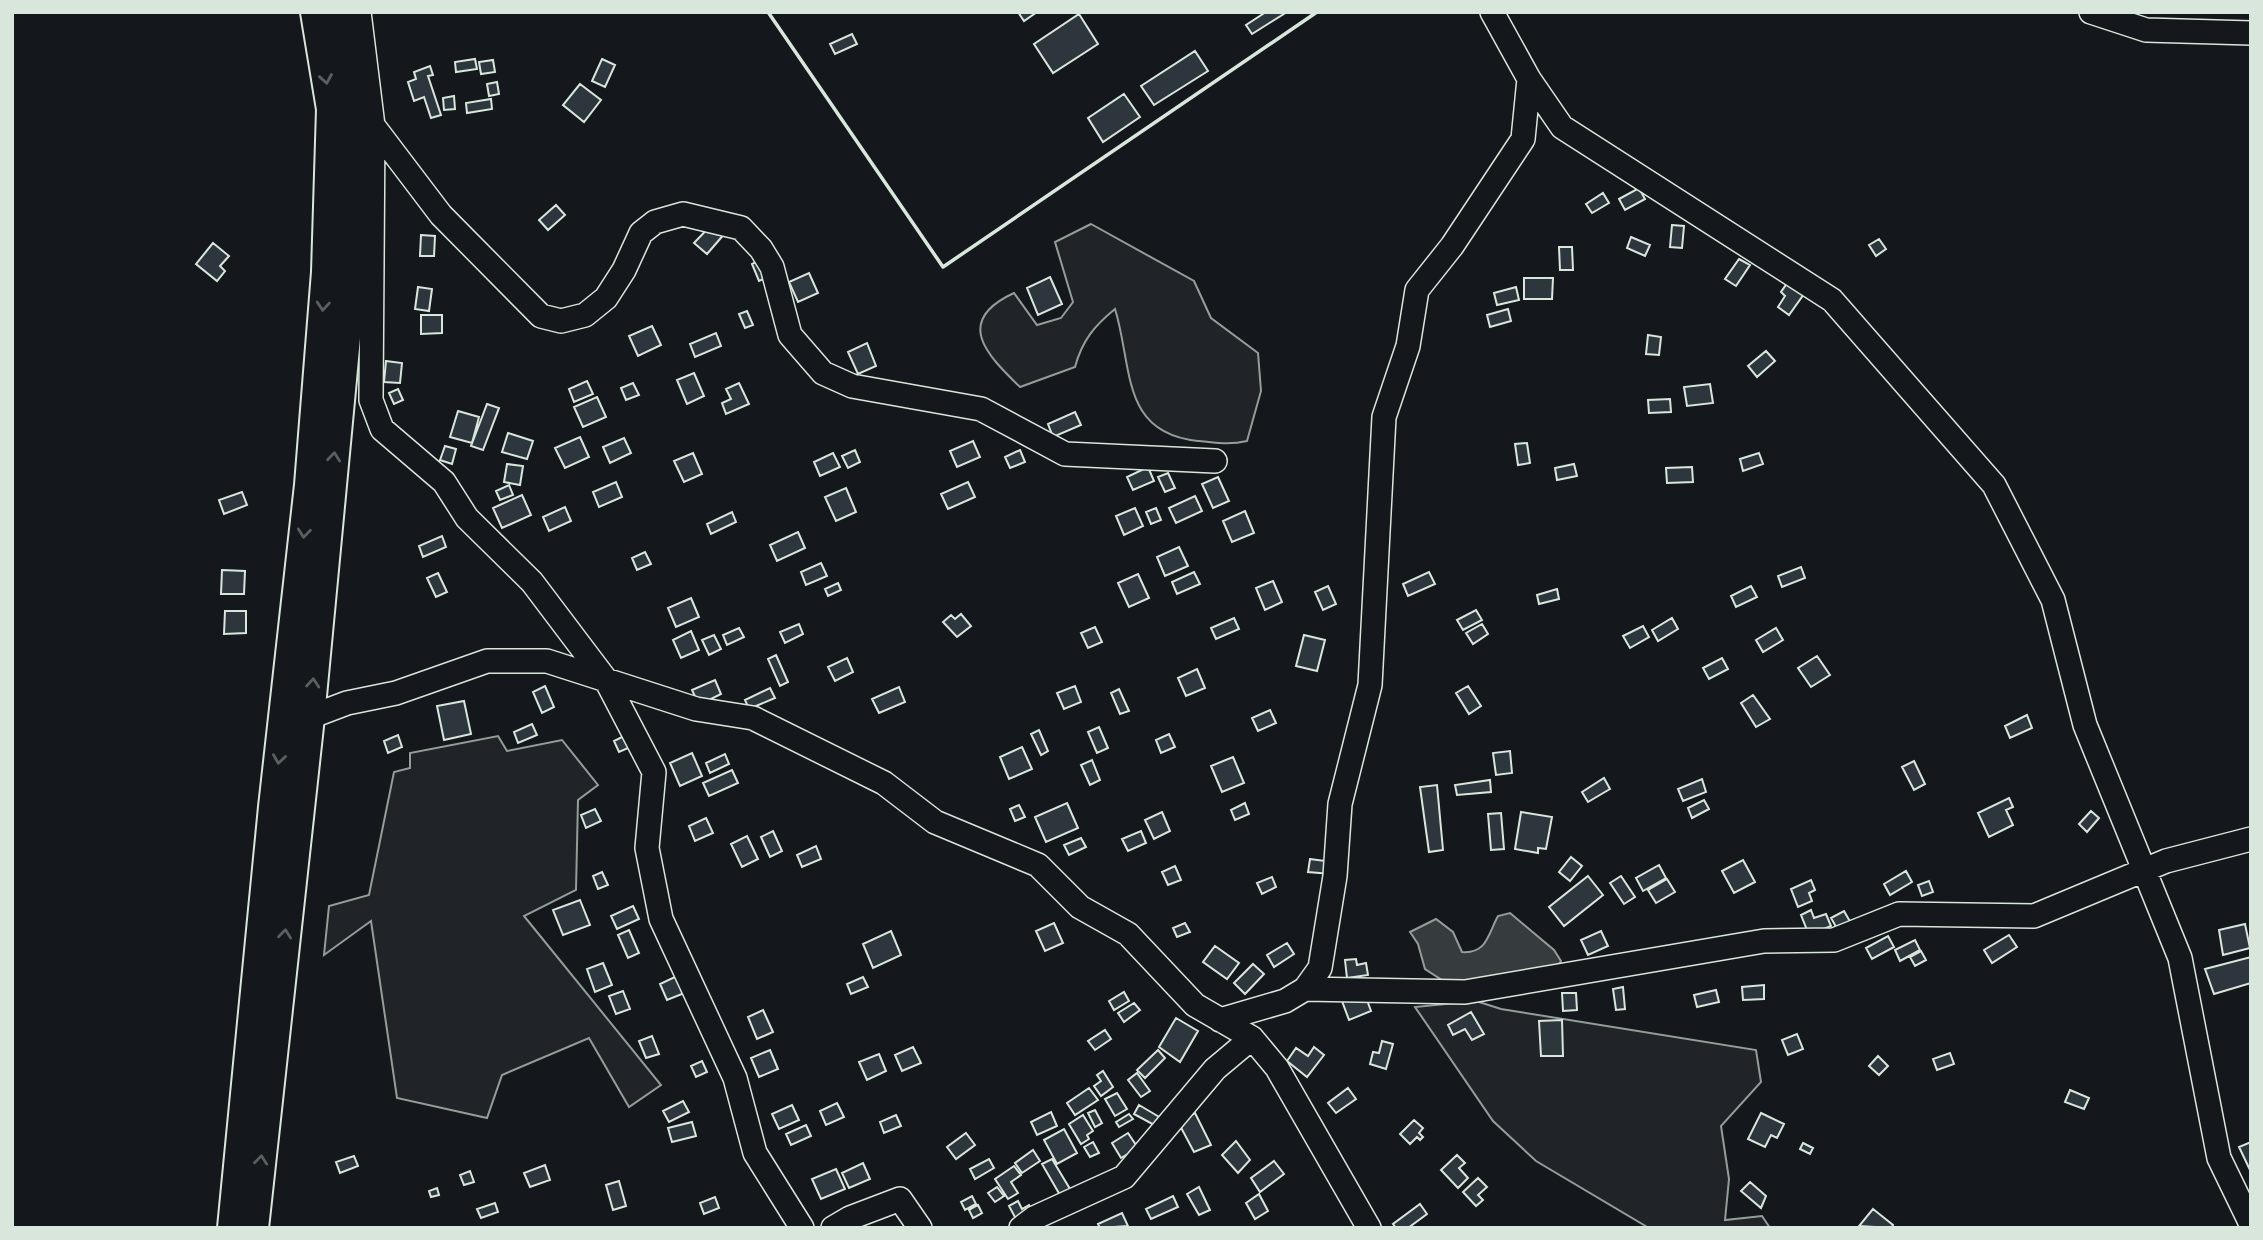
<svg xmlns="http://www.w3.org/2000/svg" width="2263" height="1240" viewBox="0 0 2263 1240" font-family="Quicksand,sans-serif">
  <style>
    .green { fill: #202428; stroke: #939e99; stroke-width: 2 }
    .water { fill: #363b3e; stroke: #939e99; stroke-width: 2 }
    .building { fill: #2c363c; stroke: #d8e6dc; stroke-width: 2 }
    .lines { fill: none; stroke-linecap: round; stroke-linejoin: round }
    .minor-casing { stroke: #d8e6dc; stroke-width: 26 }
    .major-casing { stroke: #d8e6dc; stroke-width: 32 }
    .minor { stroke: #14181c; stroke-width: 23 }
    .major { stroke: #14181c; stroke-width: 28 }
    .wall { stroke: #d8e6dc; stroke-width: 3.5 }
    .oneway { stroke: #59605f }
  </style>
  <rect width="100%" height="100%" fill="#14181c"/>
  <path class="green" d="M1091 224 1194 281 1211 318 1258 353 1261 391 1247 441C1231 445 1215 443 1198 441 1120 433 1133 367 1115 309 1094 326 1082 341 1075 367L1020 387C987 355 953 321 1014 293L1037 325 1061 318 1073 302 1055 242Z
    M498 736 507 751 562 740 598 785 578 800 576 890 524 916 661 1085 629 1107 589 1038 502 1075 487 1118 397 1098 371 921 324 955 329 906 369 895 394 772 410 768V753Z
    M1476 1001 1501 1009 1756 1050 1761 1082 1721 1126 1729 1179 1725 1220 1762 1216 1770 1228H1649L1536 1161 1493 1121 1415 1007Z"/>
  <path class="water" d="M1510 913 1554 950 1561 961 1553 975 1445 982 1425 969 1418 944 1410 932 1436 919 1453 932 1462 952C1487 954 1488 934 1498 916Z"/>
  <path class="building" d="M1018 12H1037L1024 21Z
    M1266 12H1287L1252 34 1246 25Z
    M1079 14 1098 44 1053 73 1034 44Z
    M852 34 857 44 835 54 830 44Z
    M1195 51 1208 71 1154 105 1141 86Z
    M475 59 477 69 456 72 455 62Z
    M602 59 615 65 605 87 592 81Z
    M493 60 495 72 481 74 479 62Z
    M430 66 433 75 428 76 441 115 431 118 424 97 414 101 408 82 416 79 414 72Z
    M497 82 499 94 489 96 487 84Z
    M580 84 601 100 584 122 563 105Z
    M1124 94 1140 117 1103 142 1088 118Z
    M454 96 455 109 444 110 443 98Z
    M491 99 492 109 467 113 466 103Z
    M1639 188 1645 199 1625 210 1619 199Z
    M1603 193 1609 203 1592 213 1586 204Z
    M556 205 565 215 548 230 539 220Z
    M714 222 726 232 707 254 694 243Z
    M1672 225 1684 226 1682 248 1670 247Z
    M421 235 435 236 434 256H420Z
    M1631 237 1650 245 1645 256 1627 248Z
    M1879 239 1886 249 1876 256 1869 245Z
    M213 243 229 256 220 266 225 271 217 281 196 264Z
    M1559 247H1572L1573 270H1560Z
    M762 259 770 276 759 281 752 264Z
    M1739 259 1750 265 1736 286 1725 279Z
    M809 273 818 293 798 302 789 282Z
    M1050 277 1062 304 1038 315 1027 288Z
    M1524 278H1553L1552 299H1524Z
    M1788 282 1804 294 1789 315 1778 307 1785 296 1781 292Z
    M418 287 432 289 429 311 415 309Z
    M1516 287 1519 300 1497 305 1494 293Z
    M1508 309 1511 321 1490 327 1487 315Z
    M747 311 753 325 745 328 739 314Z
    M421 315H442V333L421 334Z
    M652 326 661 345 638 356 629 336Z
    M716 333 721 346 695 357 690 344Z
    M1648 335 1661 337 1659 355 1646 354Z
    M867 343 876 366 858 374 848 352Z
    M1766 351 1775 361 1757 377 1748 366Z
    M386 361 402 363 400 383 384 382Z
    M694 373 704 396 687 404 677 380Z
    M587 381 593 394 574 402 569 389Z
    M633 383 639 395 626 400 621 388Z
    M739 383 749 404 726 414 722 403 731 399 726 389Z
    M1710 384 1713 403 1687 406 1684 387Z
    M398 389 403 400 394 404 389 393Z
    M597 397 606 417 583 427 574 407Z
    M1670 399 1671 412 1649 413 1648 400Z
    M487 404 499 408 483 450 471 446Z
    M458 411 479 417 472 443 450 437Z
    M1075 412 1081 425 1053 437 1048 424Z
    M508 433 533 441 527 459 502 452Z
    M580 437 589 457 565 468 555 448Z
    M624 438 631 453 610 463 603 447Z
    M973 441 980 457 957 467 950 451Z
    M1527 443 1530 463 1518 465 1515 444Z
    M445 446 456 449 452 464 440 460Z
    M855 450 860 462 848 468 842 456Z
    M1020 450 1025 462 1010 468 1005 457Z
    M693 453 702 474 684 482 674 461Z
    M833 453 840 467 820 476 814 462Z
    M1759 453 1763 464 1743 471 1740 459Z
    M507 464 523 466 520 485 504 482Z
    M1574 464 1577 476 1557 480 1555 468Z
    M1148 467 1154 481 1133 490 1127 477Z
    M1692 467 1693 482 1667 483 1666 468Z
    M1168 473 1175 488 1165 492 1158 477Z
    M1218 477 1229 501 1213 508 1202 484Z
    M616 482 622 497 599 507 593 492Z
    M968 482 975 497 948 509 941 494Z
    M509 485 513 495 500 500 496 491Z
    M846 488 856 512 836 521 825 497Z
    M242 492 247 505 224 514 219 500Z
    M522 495 531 515 502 528 493 508Z
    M1195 496 1202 511 1176 523 1169 508Z
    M565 507 571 521 549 531 543 517Z
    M1135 508 1143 526 1124 535 1116 516Z
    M1156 508 1161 520 1151 524 1146 512Z
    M1245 511 1254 533 1232 542 1223 521Z
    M732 512 736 522 711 534 707 524Z
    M798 532 805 548 777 561 770 545Z
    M442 536 446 547 423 557 419 546Z
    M1179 547 1188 566 1165 576 1157 557Z
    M645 552 651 564 637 570 632 558Z
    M821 563 827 576 806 585 801 572Z
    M1801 567 1805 578 1782 587 1778 576Z
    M222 570 245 571 244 594H221Z
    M1194 572 1200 584 1177 594 1172 582Z
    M1429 572 1435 584 1408 596 1403 584Z
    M438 573 447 592 436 597 427 578Z
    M1138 574 1149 598 1129 607 1118 583Z
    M1273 581 1282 602 1265 610 1256 588Z
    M838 583 841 590 828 596 825 589Z
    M1328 586 1336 604 1323 610 1315 592Z
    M1751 586 1757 597 1736 607 1731 596Z
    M1557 589 1559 599 1539 604 1537 595Z
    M691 598 699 617 676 627 668 608Z
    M1476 610 1482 620 1463 630 1457 620Z
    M225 611H246V633L224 634Z
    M961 614 971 626 957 637 943 622 951 615 955 619Z
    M1234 618 1239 629 1216 639 1211 628Z
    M1672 618 1678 629 1658 641 1652 630Z
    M799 624 803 634 785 643 780 632Z
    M1482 624 1488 634 1473 644 1466 633Z
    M1643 626 1649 637 1630 648 1623 636Z
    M1095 627 1102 642 1088 648 1081 633Z
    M739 628 744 637 727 645 723 635Z
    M1776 628 1783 640 1763 652 1756 640Z
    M691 631 699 650 681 658 673 640Z
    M714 635 721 649 709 655 702 640Z
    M1304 635 1325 640 1317 671 1296 666Z
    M776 655 788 682 780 686 768 659Z
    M1817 656 1830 675 1811 687 1798 668Z
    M847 658 853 672 835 681 828 667Z
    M1722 658 1728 669 1709 679 1703 668Z
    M1197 669 1205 688 1186 696 1178 678Z
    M715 680 721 694 699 705 692 690Z
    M545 686 554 707 542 713 533 692Z
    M1075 686 1081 702 1064 709 1057 693Z
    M1468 686 1481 706 1469 714 1456 693Z
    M899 687 905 702 879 713 872 699Z
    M770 688 775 698 749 709 745 700Z
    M1119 689 1129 711 1120 714 1111 693Z
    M1753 695 1770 719 1756 727 1741 703Z
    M464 701 471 734 444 740 437 706Z
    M1270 710 1276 723 1258 731 1252 718Z
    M2027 715 2032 728 2010 738 2005 726Z
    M532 724 537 735 518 743 514 732Z
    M1099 727 1108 748 1097 753 1088 732Z
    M1039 730 1048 751 1041 755 1031 734Z
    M630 733 635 745 619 752 614 741Z
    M1169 734 1175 747 1161 753 1156 740Z
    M398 735 402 747 388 753 384 741Z
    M1022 747 1032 769 1009 779 1000 757Z
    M1510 751 1512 773 1496 775 1493 753Z
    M692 753 702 776 680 786 670 763Z
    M725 754 729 764 710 773 706 763Z
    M1233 757 1244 783 1222 792 1211 766Z
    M1092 760 1100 780 1090 785 1081 765Z
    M1914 761 1925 784 1914 790 1902 767Z
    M732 770 738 783 709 796 703 783Z
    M1604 778 1610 789 1588 802 1582 792Z
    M1702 779 1706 792 1683 801 1678 789Z
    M1490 780 1491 792 1457 795 1455 785Z
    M1437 785 1443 850 1429 852 1420 787Z
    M2009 798 2013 807 2006 810 2013 825 1989 837 1978 813Z
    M1704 800 1709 809 1692 818 1688 808Z
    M1067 803 1078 828 1046 842 1035 817Z
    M1245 803 1249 814 1235 820 1231 810Z
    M1019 805 1025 817 1015 821 1010 809Z
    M595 809 601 821 586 828 581 815Z
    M2091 811 2099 818 2087 832 2079 824Z
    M1162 812 1170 831 1154 839 1145 820Z
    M1521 812 1552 817 1546 849 1538 848V853L1515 849Z
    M1501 813 1504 849 1491 850 1488 814Z
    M706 818 713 833 695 841 689 826Z
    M773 831 782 851 770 857 761 837Z
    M1141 831 1146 843 1128 851 1122 839Z
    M747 836 758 859 742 867 731 844Z
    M1081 838 1086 847 1069 855 1064 845Z
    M816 846 821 859 802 867 797 855Z
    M1571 857 1582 866 1570 881 1559 872Z
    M1310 859 1333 862 1331 874 1308 872Z
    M1743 860 1755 882 1734 893 1722 871Z
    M1659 865 1666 878 1643 891 1636 878Z
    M1175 866 1181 880 1168 885 1162 872Z
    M1906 871 1912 882 1890 895 1884 884Z
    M602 872 608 885 598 889 593 876Z
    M1588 876 1603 895 1564 926 1549 907Z
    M1621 876 1635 897 1624 904 1610 883Z
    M1272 877 1276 887 1262 894 1257 883Z
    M1667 879 1675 892 1656 903 1648 890Z
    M1811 880 1815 890 1809 893 1812 901 1798 907 1791 889Z
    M1929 881 1933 892 1922 896 1918 885Z
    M580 900 590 925 563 935 553 910Z
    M633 906 639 919 617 929 611 916Z
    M1811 910 1814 918 1826 914 1831 926 1809 935 1801 915Z
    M1844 911 1852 925 1839 932 1831 918Z
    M1054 923 1063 943 1045 951 1036 931Z
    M1185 923 1190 932 1177 937 1173 928Z
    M2245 924 2250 948 2223 955 2219 930Z
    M629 930 639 953 628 958 618 935Z
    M891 931 901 955 873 968 863 944Z
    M1601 931 1608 946 1588 955 1581 940Z
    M2009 935 2017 947 1992 963 1984 950Z
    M1888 936 1894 947 1872 959 1866 948Z
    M1915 940 1920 950 1900 961 1895 950Z
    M1287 943 1294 954 1274 967 1267 955Z
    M1215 946 1239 963 1227 979 1203 962Z
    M1921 951 1926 960 1915 966 1910 957Z
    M2251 957V983L2214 994 2205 969Z
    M1356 959 1357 965 1366 963 1368 975 1347 978 1345 960Z
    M603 963 612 985 595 992 587 969Z
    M1253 964 1264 974 1245 994 1234 983Z
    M679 975 687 992 667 1000 660 984Z
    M863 977 868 987 851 994 847 984Z
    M1764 985V999L1743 1000 1742 987Z
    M1623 987 1625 1009 1616 1010 1613 989Z
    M1716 990 1719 1002 1697 1007 1694 995Z
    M623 991 630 1009 616 1014 609 996Z
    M1124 992 1129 1001 1114 1010 1109 1001Z
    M1364 992 1371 1011 1349 1020 1342 1001Z
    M1562 993H1576L1577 1010 1563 1011Z
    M1134 1003 1140 1010 1124 1022 1118 1013Z
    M763 1010 773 1032 757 1039 748 1017Z
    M1471 1012 1484 1034 1472 1040 1465 1029 1453 1035 1448 1025Z
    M1176 1018 1198 1031 1180 1062 1159 1047Z
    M1562 1020 1563 1056H1541L1539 1021Z
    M1105 1030 1111 1039 1095 1050 1088 1041Z
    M1797 1034 1803 1049 1788 1055 1782 1040Z
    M652 1036 659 1054 646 1058 639 1041Z
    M1382 1041 1393 1044 1386 1069 1370 1064 1373 1052 1379 1053Z
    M913 1047 921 1063 902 1071 895 1055Z
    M1314 1047 1324 1055 1307 1077 1287 1061 1296 1048 1308 1056Z
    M770 1050 778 1069 759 1077 751 1058Z
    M1158 1050 1165 1058 1145 1078 1137 1070Z
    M1950 1053 1954 1064 1937 1070 1933 1059Z
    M879 1054 886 1071 867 1080 859 1062Z
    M1878 1056 1888 1066 1879 1075 1869 1066Z
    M702 1061 707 1072 696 1077 691 1066Z
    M1103 1071 1113 1087 1101 1096 1094 1086 1101 1081 1097 1075Z
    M1137 1073 1150 1091 1141 1097 1128 1080Z
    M1089 1088 1098 1100 1075 1115 1067 1103Z
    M1348 1088 1356 1099 1336 1113 1328 1103Z
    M2070 1090 2089 1098 2084 1109 2065 1102Z
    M1117 1093 1127 1109 1115 1116 1105 1099Z
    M683 1101 689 1112 669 1122 663 1111Z
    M837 1103 844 1117 826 1125 820 1111Z
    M792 1105 799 1120 779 1129 772 1114Z
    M1139 1105 1161 1118 1156 1126 1134 1114Z
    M1095 1110 1102 1123 1095 1127 1088 1113Z
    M1051 1112 1057 1126 1037 1135 1031 1122Z
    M1195 1113 1211 1145 1194 1152 1178 1122Z
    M1761 1113 1784 1124 1777 1138 1771 1135 1765 1147 1748 1139Z
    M1129 1114 1133 1119 1119 1127 1116 1122Z
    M896 1115 901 1126 884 1133 880 1122Z
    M1083 1115 1093 1131 1087 1135 1089 1139 1081 1144 1069 1124Z
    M1414 1120 1423 1128 1419 1133 1423 1137 1420 1140 1417 1137 1410 1144 1400 1134Z
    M692 1122 696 1136 672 1142 668 1128Z
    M806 1125 811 1136 791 1145 786 1134Z
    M1064 1129 1077 1153 1057 1164 1044 1140Z
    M966 1133 975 1145 956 1159 947 1147Z
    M1128 1133 1138 1148 1121 1158 1112 1143Z
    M1236 1141 1250 1160 1238 1173 1222 1155Z
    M1093 1142 1099 1153 1090 1157 1084 1147Z
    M2251 1142V1172L2239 1147Z
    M1803 1143 1813 1148 1810 1154 1800 1149Z
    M1033 1150 1040 1161 1022 1173 1015 1163Z
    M1457 1155 1465 1163 1459 1168 1468 1178 1458 1188 1441 1170Z
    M354 1156 358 1166 340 1173 336 1162Z
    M989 1159 994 1168 975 1179 970 1169Z
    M1052 1159 1070 1189 1060 1195 1042 1164Z
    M1274 1161 1284 1174 1260 1192 1251 1178Z
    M863 1163 870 1179 849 1188 842 1173Z
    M545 1165 550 1180 530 1187 524 1173Z
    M1014 1166 1021 1175 1011 1182 1018 1193 1008 1199 995 1179Z
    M836 1169 845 1189 821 1199 812 1179Z
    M470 1171 474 1182 464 1185 460 1175Z
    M1478 1178 1487 1187 1478 1195 1483 1200 1476 1206 1463 1192Z
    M619 1181 626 1206 613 1210 606 1185Z
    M1750 1182 1766 1196 1761 1208 1741 1191Z
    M997 1187 1004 1196 995 1202 988 1193Z
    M1199 1187 1210 1210 1199 1215 1187 1194Z
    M437 1188 439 1195 431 1197 429 1191Z
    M1259 1194 1268 1211 1255 1219 1246 1203Z
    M972 1196 976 1204 965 1210 961 1202Z
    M1173 1196 1178 1207 1151 1219 1146 1209Z
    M715 1197 719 1208 704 1214 700 1203Z
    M1018 1201 1022 1209 1029 1205 1033 1212 1017 1221 1009 1206Z
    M495 1203 498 1212 481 1218 477 1209Z
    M1420 1204 1427 1214 1408 1228H1396L1393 1224Z
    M978 1205 982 1213 973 1218 969 1210Z
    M1873 1209 1893 1225 1891 1228 1859 1226Z
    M1122 1213 1128 1226 1100 1228 1098 1224Z"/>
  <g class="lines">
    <defs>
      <path id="minor" d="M359 12 373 126 371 400 382 429 444 482 467 518 532 582 606 680 654 772 647 848 661 919 735 1078 755 1153 802 1228
        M2091 12 2146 30 2251 33
        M1529 79 1562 127 1832 300 1994 485 2053 600 2085 725 2180 958 2219 1158 2251 1224
        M367 123 375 128 441 215 541 316 561 321 585 315 606 298 624 270 641 233 655 222 683 214 741 228 761 249 772 267 790 335 823 373 852 386 981 409 1065 454 1215 461
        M310 717 347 703 396 693 487 661H547L696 709 753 718 884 783 935 822 1038 865 1080 907 1128 934 1195 1005 1252 1038 1277 1068 1369 1228
        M1305 989 1465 992 1764 941 1834 940 1899 914 2034 916 2166 861 2251 839
        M1220 1020 1285 1001 1305 989 1320 968 1335 876 1340 804 1370 685 1384 417 1408 346 1417 290 1452 246 1523 139 1529 79 1492 12
        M833 1228 850 1218 900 1199 920 1228
        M1021 1228 1034 1218 1124 1177 1215 1069 1252 1038"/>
      <path id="major" d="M232 1228 273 807 309 485 326 272 331 109 315 12
        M254 1228 310 717 352 274 358 119 339 12"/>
    </defs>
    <use href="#minor" class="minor-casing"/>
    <use href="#major" class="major-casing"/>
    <use href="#minor" class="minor"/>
    <use href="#major" class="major"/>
    <path class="wall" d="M768 12 943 267 1317 12"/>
  </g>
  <defs><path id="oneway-chevron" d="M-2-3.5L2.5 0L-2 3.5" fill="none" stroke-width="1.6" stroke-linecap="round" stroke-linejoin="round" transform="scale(1.75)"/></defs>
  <g class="oneway">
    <use href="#oneway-chevron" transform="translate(326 79) rotate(80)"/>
    <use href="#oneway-chevron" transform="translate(323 306) rotate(95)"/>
    <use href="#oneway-chevron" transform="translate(334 457) rotate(-84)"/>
    <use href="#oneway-chevron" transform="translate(304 533) rotate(96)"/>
    <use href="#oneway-chevron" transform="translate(313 683) rotate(-85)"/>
    <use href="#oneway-chevron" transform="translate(279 759) rotate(98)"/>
    <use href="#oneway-chevron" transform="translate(285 934) rotate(-84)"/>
    <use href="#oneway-chevron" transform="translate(261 1160) rotate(-84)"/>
  </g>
  <rect width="2263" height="1240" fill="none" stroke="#d8e6dc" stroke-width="28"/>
</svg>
